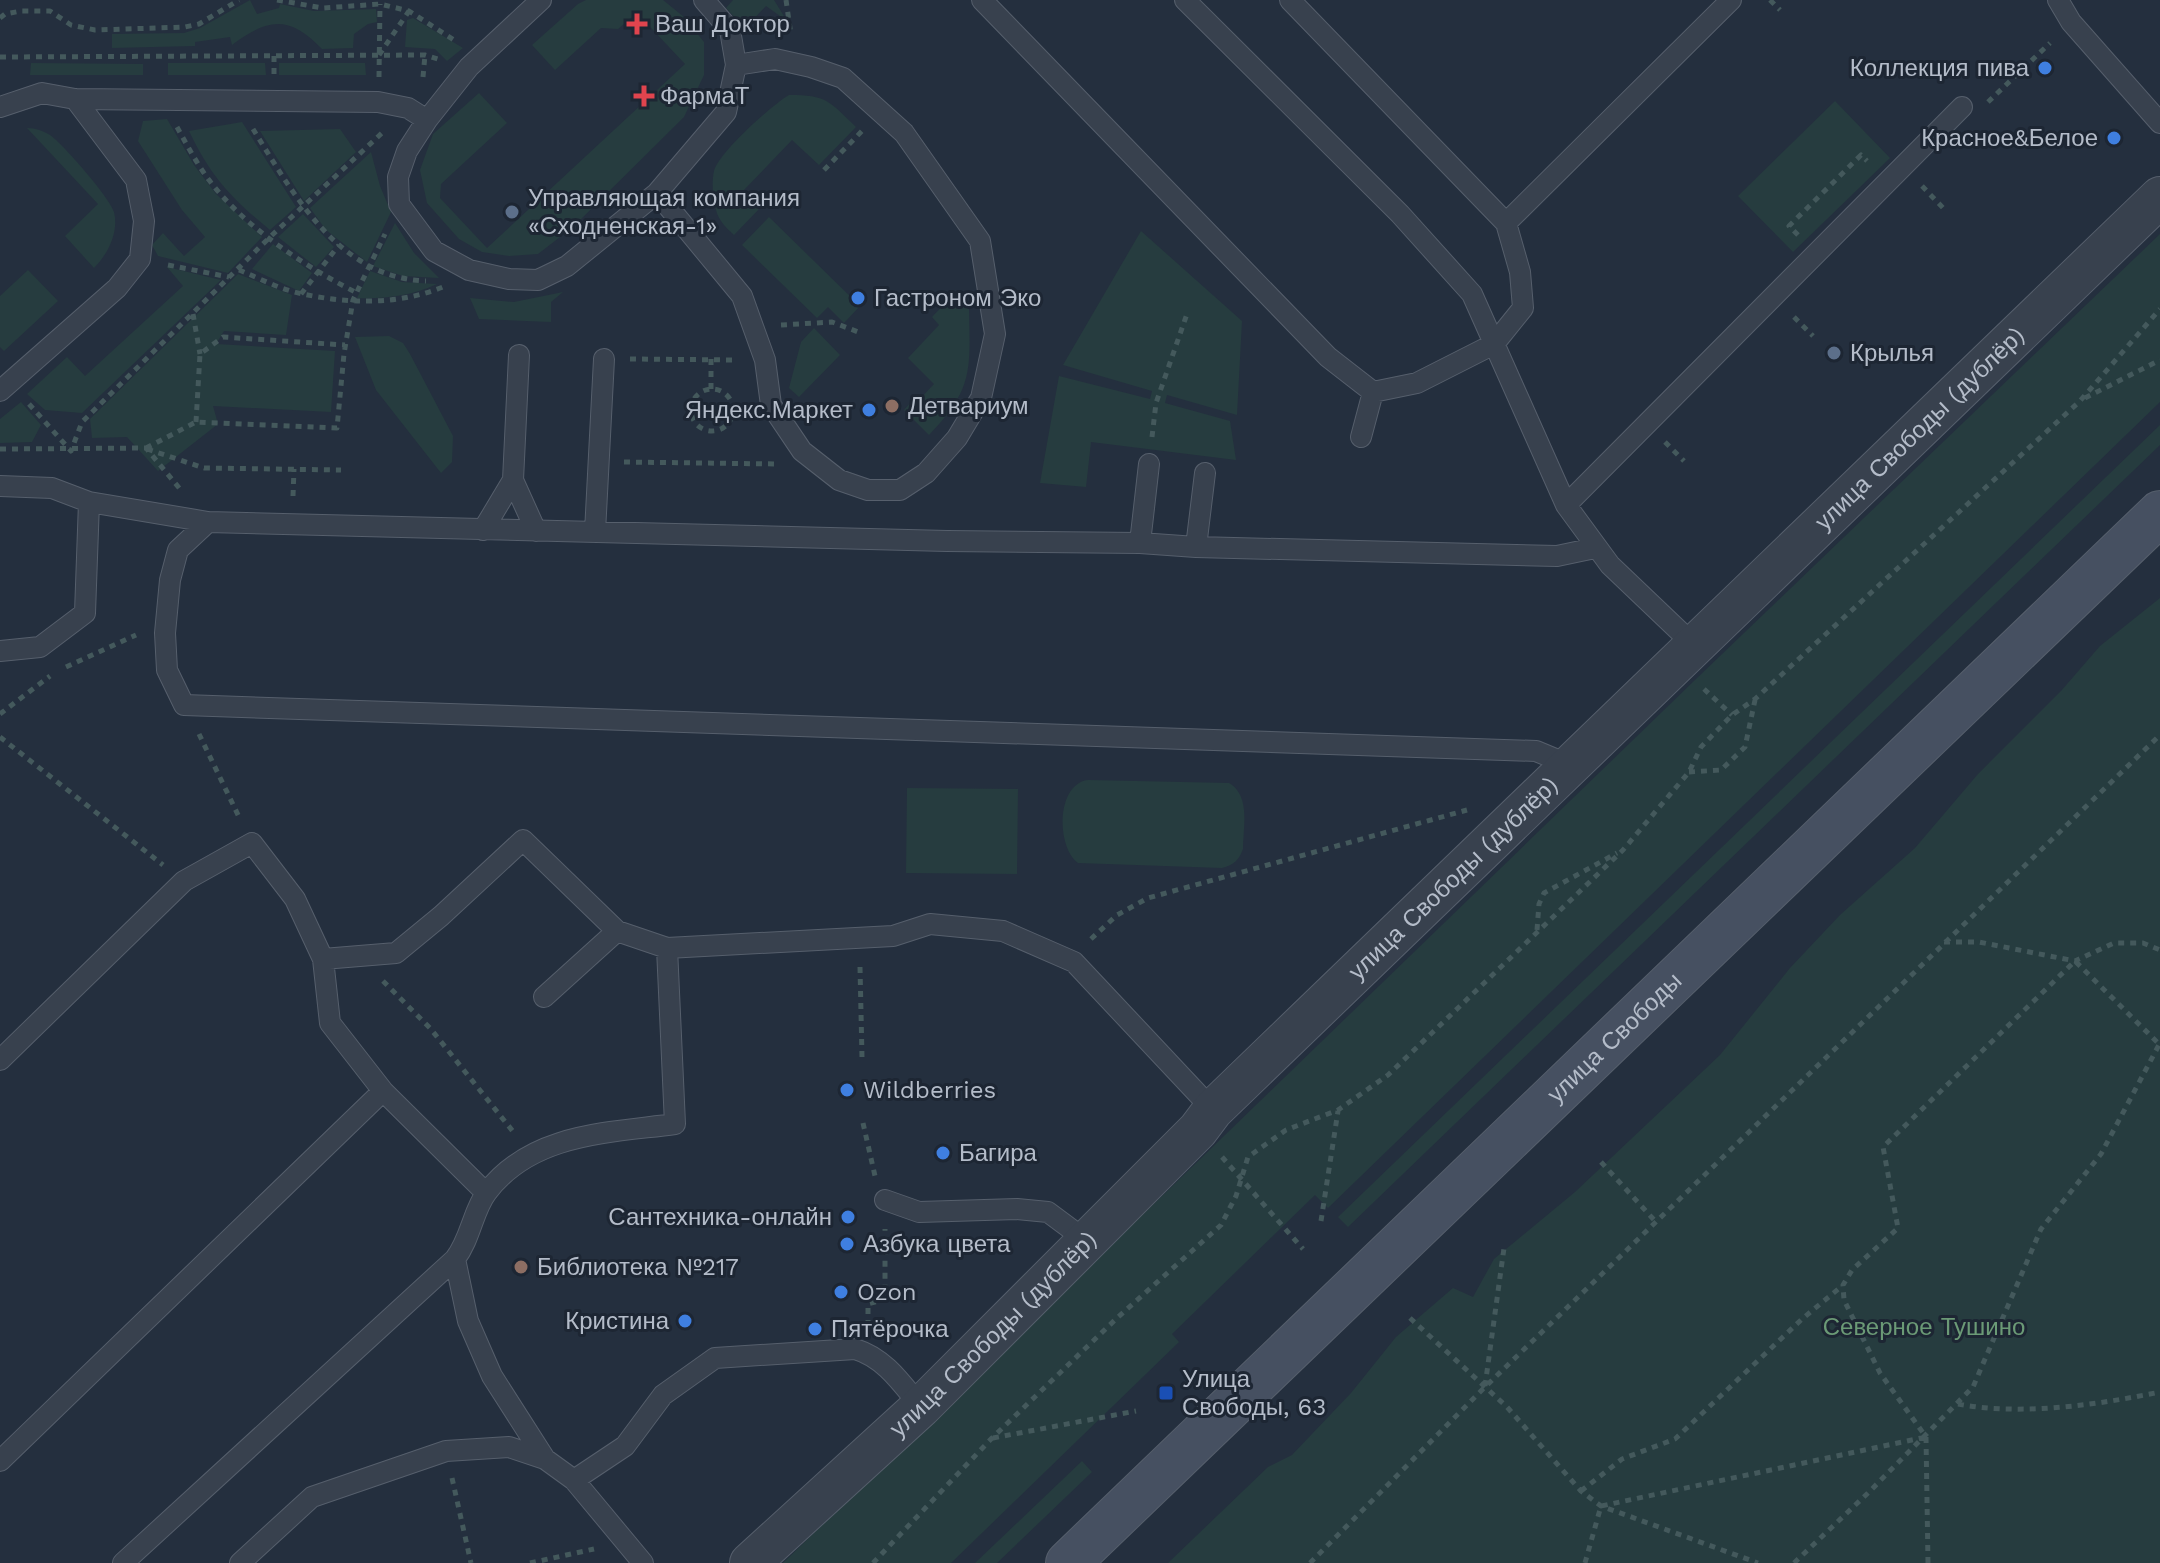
<svg xmlns="http://www.w3.org/2000/svg" width="2160" height="1563" viewBox="0 0 2160 1563" font-family="'Work Sans',sans-serif">
  <style>
    .green { fill: #263c3f }
    .lines { fill: none; stroke-linecap: round; stroke-linejoin: round }
    .service-casing { stroke: #565f6c; stroke-width: 22 }
    .minor-casing { stroke: #565f6c; stroke-width: 42 }
    .secondary-casing { stroke: #565f6c; stroke-width: 46 }
    .path { stroke: #44595c; stroke-width: 5; stroke-dasharray: 6 6; stroke-linecap: butt }
    .service { stroke: #38414e; stroke-width: 20 }
    .minor { stroke: #38414e; stroke-width: 40 }
    .secondary { stroke: #465061; stroke-width: 44 }
    .health-dot { fill: #e0444e; stroke: #1d2633; stroke-width: 3 }
    .shop-dot { fill: #3f7fe0; stroke: #1d2633; stroke-width: 3 }
    .service-dot { fill: #5c6f8a; stroke: #1d2633; stroke-width: 3 }
    .education-dot { fill: #8d6e63; stroke: #1d2633; stroke-width: 3 }
    .transit-dot { fill: #1a4fb4; stroke: #1d2633; stroke-width: 3 }
    .labels { text-anchor: middle; stroke-width: 6; stroke-linejoin: round; paint-order: stroke }
    .poi-label { font-size: 24px; fill: #b4bcc9; stroke: #1d2633; text-anchor: start }
    .street-label { font-size: 24px; fill: #b4bcc9; stroke: #1d2633 }
    .park-label { font-size: 24px; fill: #6b9a76; stroke: #1d2633 }
  </style>
  <rect width="100%" height="100%" fill="#242f3e"/>
  <path class="green" d="M250 0 257 14 279 8 280 4 314 11 376 9 377 22 368 24 354 34 353 48 322 49C289 15 268 18 232 45L230 37 195 42V46L112 48V34L184 33 200 28Z
    M586 0H663L684 17 704 42V75L684 117 573 227 538 254 509 256 482 252 459 239 427 203 420 170 433 134 479 93 507 123 441 184 440 198 487 248 685 64 637 13 618 29 601 28 555 70 532 45 578 4Z
    M733 0H774L787 21 766 6 745 28 726 8Z
    M413 18 463 48 447 61 435 49 405 47 407 20Z
    M31 63 143 64V75H30Z
    M168 63H265L266 75H168Z
    M279 63H365L366 75H279Z
    M789 95C827 95 829 101 856 127L819 165 792 140 743 191 760 208 734 235C730 231 724 226 721 221 713 210 711 184 714 171 718 153 772 105 789 95Z
    M1835 101 1890 158 1793 252 1738 196Z
    M167 119 194 165 216 194 262 237 228 273 158 256 152 245 163 233 184 256 205 237 182 210 138 141 143 121Z
    M242 122 296 207 270 230C231 198 211 177 189 131Z
    M27 128C36 128 43 131 50 135 63 144 110 198 114 212 119 232 108 254 94 268L65 236 98 204Z
    M340 129 356 152 304 201 260 131Z
    M371 152 380 186 391 212 367 262 326 230 310 208Z
    M303 214 334 247 316 267 278 237Z
    M769 217 860 306 844 323 828 307 817 318 742 245Z
    M395 223 414 253 439 278 403 276 373 266Z
    M1141 231 1242 321 1237 415 1167 395 1165 403 1230 421 1236 460 1091 442 1086 487 1040 483 1059 376 1150 399 1152 391 1063 365Z
    M2160 234V402L1328 1208 1315 1195 1172 1334 1179 1342 951 1563H783L1695 680Z
    M273 244 312 273 299 291 252 269Z
    M167 267 221 280 82 413 45 410 27 394 67 357 85 376 183 286Z
    M28 270 58 301 4 351 0 347V296Z
    M370 271 402 282 437 284C411 296 385 299 357 298Z
    M238 274 292 295 286 335 224 331 216 344 335 351 331 412 213 406 218 424 158 471 127 437 92 438 90 419Z
    M563 292 551 302V322L479 319 470 298 514 302Z
    M954 294 969 309C970 369 974 389 929 435L904 410 914 399 918 401 934 384 908 358 939 325 932 317Z
    M814 328 840 355 799 397 789 388 801 342Z
    M389 336 403 343 410 354 453 436 452 462 441 473 376 390 355 337Z
    M21 402 41 425 32 442 0 443V419Z
    M2160 425V445L1348 1227 1338 1217Z
    M2160 598V1563H1168L1268 1467 1292 1455 1351 1393 1396 1337 1453 1288 1473 1297 1494 1259 1575 1192 1720 1055 1790 968 1840 915 1915 848 1978 774 2061 691 2100 646Z
    M1088 780 1229 783C1251 796 1243 827 1243 849 1239 860 1234 865 1222 868L1078 863C1056 847 1056 784 1088 780Z
    M907 788 1018 789 1017 874 906 873Z
    M1082 1461 1092 1472 997 1563H975Z"/>
  <g class="lines">
    <defs>
      <path id="service" d="M541 0 469 67 427 120 407 151 398 177 399 204 434 251 469 270 509 279 538 280 567 266 657 193 726 112 736 65 730 30 704 0
        M982 0 1328 357 1373 392 1417 383 1494 344 1523 308 1520 272 1506 223 1290 0
        M1185 0 1400 214 1472 294 1566 505 1610 565 1695 646
        M2058 0 2071 22 2160 123
        M0 107 42 93 75 99 378 102 408 108 427 120
        M657 193 742 296 765 360 771 405 802 451 839 480 868 490H900L926 473 957 438 981 398 995 334 980 241 904 133 843 78 811 67 775 59 736 65
        M1506 223 1731 0
        M519 355 513 480 536 531
        M0 391 117 288 140 259 144 221 136 180 75 99
        M1361 437 1373 392
        M0 486 52 488 89 502 208 522 947 541 1140 543 1196 547 1557 556 1595 548
        M1566 505 1962 107
        M208 522 178 550 170 580 165 633 167 670 184 705 1536 751 1572 766
        M483 530 513 480
        M595 532 604 359
        M1140 543 1149 464
        M1196 547 1205 473
        M0 651 40 647 85 613 89 502
        M323 959 396 953 441 916 523 840 617 931 667 948 893 936 930 924 1003 931 1074 962 1213 1110
        M544 997 617 931
        M0 1060 184 881 252 843 295 899 323 959 330 1023 383 1091 486 1193
        M885 1200 919 1212 1017 1209 1048 1212 1087 1241
        M545 1459 492 1376 468 1321 455 1259C471 1238 473 1210 487 1192 532 1133 608 1133 675 1124L667 948
        M0 1461 383 1091
        M574 1480 625 1446 663 1395 715 1358 855 1349C885 1358 902 1384 921 1407
        M123 1563 455 1259
        M240 1563 312 1497 446 1451 509 1447 545 1459 574 1480 643 1563"/>
      <g id="minor">
        <path id="s1" d="M750 1563 921 1407 1198 1130 1213 1110 2160 197"/>
      </g>
      <g id="secondary">
        <path id="s2" d="M1068 1563 2160 513"/>
      </g>
    </defs>
    <use href="#service" class="service-casing"/>
    <use href="#minor" class="minor-casing"/>
    <use href="#secondary" class="secondary-casing"/>
    <path class="path" d="M277 0 323 8 380 4 409 11 457 42
      M786 0 791 35
      M1770 0 1780 10
      M0 18 5 14 21 11H50L71 25 95 30 185 27 199 24 239 0
      M379 55 409 11
      M274 56V75
      M0 57 425 55 438 59
      M379 77 380 4
      M423 77 425 55
      M1988 102 2050 43
      M177 127C187 145 197 164 209 180 244 227 306 267 357 293
      M253 129C294 195 339 278 426 281
      M824 170 862 131
      M1922 186 1946 211
      M1798 235 1789 226 1861 155 1867 161
      M168 265 229 277
      M239 270C259 278 281 290 303 294 350 304 398 305 443 287
      M301 294 339 245
      M193 314 200 354
      M1794 317 1813 336
      M781 325 832 322 861 333
      M630 359 736 360
      M711 389V359
      M691 410a21 21 0 1 1 42 0a21 21 0 1 1-42 0Z
      M2085 398 2160 360
      M29 404 71 451 82 422 270 237 382 133
      M196 422 200 354 223 337 345 345
      M1152 437 1156 403 1188 311
      M1665 442 1684 461
      M146 448 196 422 337 428 344 354 353 300 385 234
      M0 449 146 448 180 489
      M147 449 204 468 341 470
      M624 462 778 464
      M293 496 294 469
      M66 667 136 635
      M1704 689 1732 715
      M0 714 50 676
      M199 734 240 819
      M0 737 163 865
      M1689 772 1721 770 1745 747 1755 700
      M1537 930 1539 904 1544 893 1617 853
      M1091 939 1117 915 1148 898 1467 810
      M1944 942H1979L2075 961 2114 943H2143L2160 950
      M860 967 862 1057
      M383 981 430 1028 515 1134
      M863 1123 875 1176
      M1222 1157 1303 1249
      M1601 1162 1656 1222
      M1321 1221 1338 1111
      M1410 1318 1507 1407 1581 1491 1601 1506 1758 1563
      M868 1326V1304L885 1299V1229
      M1485 1386 1504 1248
      M1958 1404C2022 1416 2096 1405 2160 1392
      M993 1438 1136 1411
      M452 1478 471 1563
      M1581 1491 1622 1459 1675 1439 1802 1319 1842 1286
      M530 1563 594 1549
      M873 1563 992 1438 1117 1318 1221 1225 1236 1196 1248 1157 1286 1130 1338 1110 1388 1075 1623 850 1689 772 1701 747 1732 715 1755 699 2080 401 2160 309
      M1310 1563 1485 1387 2160 735
      M1585 1563 1601 1506 1926 1437
      M1794 1563 1868 1493 1973 1387 2041 1229 2101 1154 2160 1043
      M1928 1563 1926 1437 1880 1373 1844 1300 1843 1285 1852 1270 1898 1228 1883 1147 2075 961 2159 1044"/>
    <use href="#service" class="service"/>
    <use href="#minor" class="minor"/>
    <use href="#secondary" class="secondary"/>
  </g>
  <g class="health-dot">
    <path d="M633 12h8v8h8v8h-8v8h-8v-8h-8v-8h8z"/>
    <path d="M640 84h8v8h8v8h-8v8h-8v-8h-8v-8h8z"/>
  </g>
  <g class="shop-dot">
    <circle cx="2045" cy="68" r="8"/>
    <circle cx="2114" cy="138" r="8"/>
    <circle cx="858" cy="298" r="8"/>
    <circle cx="869" cy="410" r="8"/>
    <circle cx="847" cy="1090" r="8"/>
    <circle cx="943" cy="1153" r="8"/>
    <circle cx="848" cy="1217" r="8"/>
    <circle cx="847" cy="1244" r="8"/>
    <circle cx="841" cy="1292" r="8"/>
    <circle cx="685" cy="1321" r="8"/>
    <circle cx="815" cy="1329" r="8"/>
  </g>
  <g class="service-dot">
    <circle cx="512" cy="212" r="8"/>
    <circle cx="1834" cy="353" r="8"/>
  </g>
  <g class="education-dot">
    <circle cx="892" cy="406" r="8"/>
    <circle cx="521" cy="1267" r="8"/>
  </g>
  <rect class="transit-dot" x="1158" y="1385" width="16" height="16" rx="4"/>
  <g class="labels">
    <g class="poi-label">
      <text x="655" y="32">Ваш Доктор</text>
      <text x="2029" y="76" text-anchor="end">Коллекция пива</text>
      <text x="660" y="104">ФармаТ</text>
      <text x="2098" y="146" text-anchor="end">Красное&amp;Белое</text>
      <text x="528" y="206">Управляющая компания<tspan x="528" dy="28">«Сходненская-1»</tspan></text>
      <text x="874" y="306">Гастроном Эко</text>
      <text x="1850" y="361">Крылья</text>
      <text x="908" y="414">Детвариум</text>
      <text x="853" y="418" text-anchor="end">Яндекс.Маркет</text>
      <text x="863" y="1098">Wildberries</text>
      <text x="959" y="1161">Багира</text>
      <text x="832" y="1225" text-anchor="end">Сантехника-онлайн</text>
      <text x="863" y="1252">Азбука цвета</text>
      <text x="537" y="1275">Библиотека №217</text>
      <text x="857" y="1300">Ozon</text>
      <text x="669" y="1329" text-anchor="end">Кристина</text>
      <text x="831" y="1337">Пятёрочка</text>
      <text x="1182" y="1387">Улица<tspan x="1182" dy="28">Свободы, 63</tspan></text>
    </g>
    <g class="street-label">
      <text dy="8" stroke="none"><textPath href="#s1" startOffset="1630">улица Свободы (дублёр)</textPath></text>
      <text dy="8" stroke="none"><textPath href="#s1" startOffset="982">улица Свободы (дублёр)</textPath></text>
      <text dy="8" stroke="none"><textPath href="#s2" startOffset="758">улица Свободы</textPath></text>
      <text dy="8" stroke="none"><textPath href="#s1" startOffset="334">улица Свободы (дублёр)</textPath></text>
    </g>
    <g class="park-label">
      <text x="1924" y="1335">Северное Тушино</text>
    </g>
  </g>
</svg>
